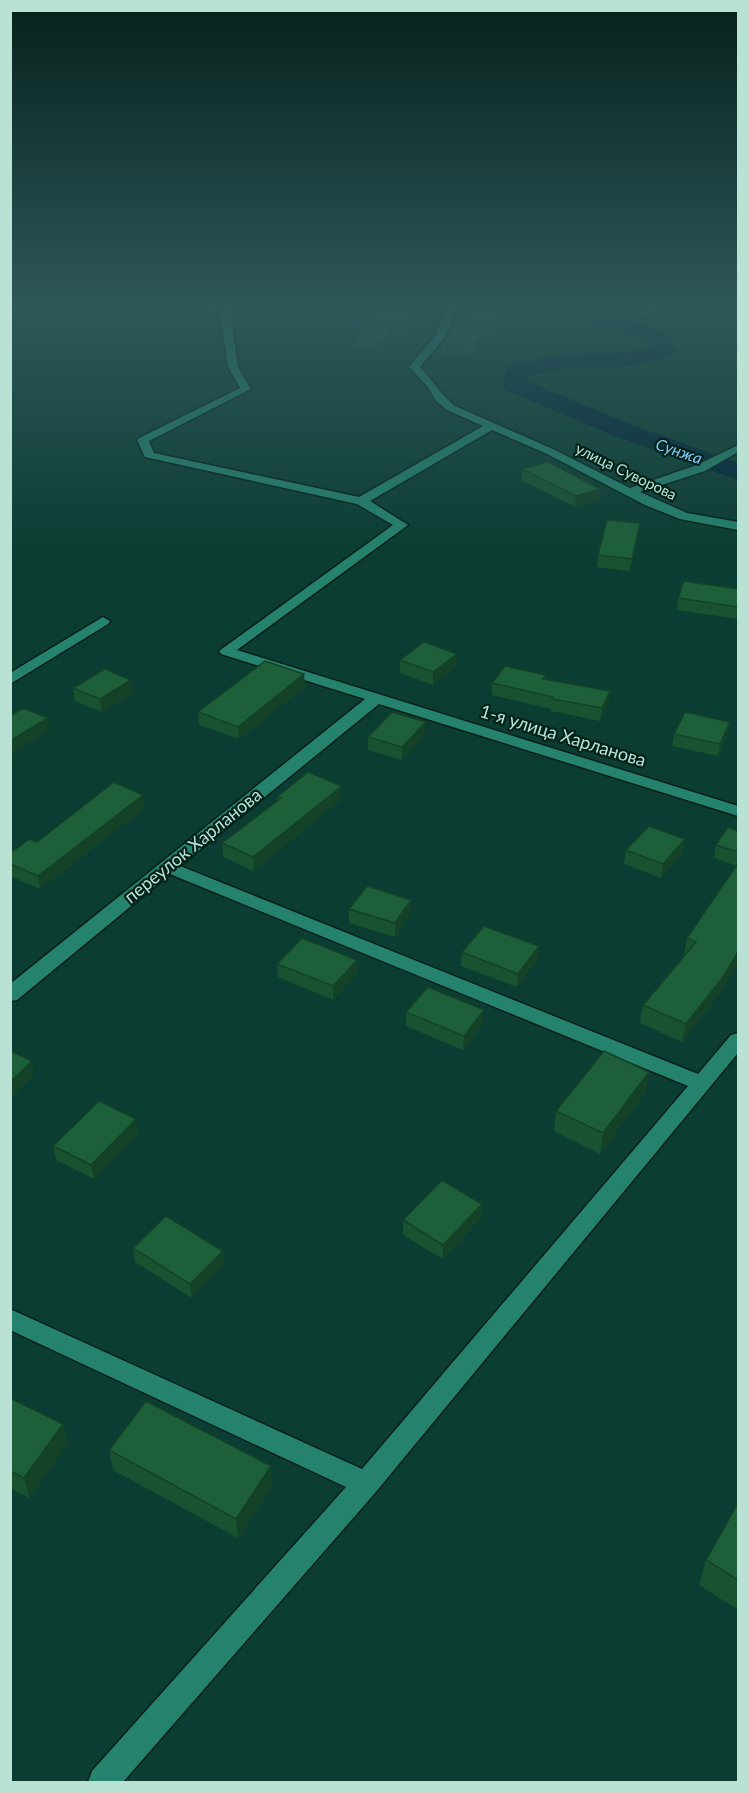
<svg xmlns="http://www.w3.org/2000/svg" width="749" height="1793" viewBox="0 0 749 1793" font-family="Lato,sans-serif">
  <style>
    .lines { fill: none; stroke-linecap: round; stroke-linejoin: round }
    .river { fill: #002537; fill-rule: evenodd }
    .minor-casing { stroke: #05211a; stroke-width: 3 }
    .minor { fill: #24826d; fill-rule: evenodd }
    .wall { fill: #195231 }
    .shaded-wall { fill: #144228 }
    .building { fill: #1d5f39; stroke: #144228; stroke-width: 1.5 }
    .labels { text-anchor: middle; stroke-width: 4.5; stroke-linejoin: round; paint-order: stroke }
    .far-street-label { font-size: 15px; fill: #b9e2d5; stroke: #00221a }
    .far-water-label { font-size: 16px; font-style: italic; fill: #7eccf8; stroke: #00221a }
    .street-label { font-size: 18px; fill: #b9e2d5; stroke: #00221a }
  </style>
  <rect width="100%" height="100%" fill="#0b3d32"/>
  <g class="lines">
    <path class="river" d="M548 305H580L666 332 677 351 673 356 623 367 562 368 528 376V382L635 426 738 463V480L617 437 506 390 503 385 505 371 509 366 562 354 623 353 651 347 649 341 551 310Z"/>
    <defs>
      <path id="minor" d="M199 305H211L222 311V305H232L231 317 238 367 251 389 149 441 154 453 359 497 483 426 447 410 436 401 427 386 409 367 434 337 449 305H459L444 338 420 367C432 379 441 395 455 406L553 449 630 488 697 465 738 445V452L705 471 640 492 687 513 738 522V530L680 519 645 505 545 453 492 430 370 501 408 525 237 650 738 806V816L379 704 180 866 698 1074 731 1035 738 1033V1053L375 1493 123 1782H88L92 1771 346 1487 10 1330V1309L362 1469 688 1086 170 874 17 1000 10 1001V984L365 699 221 654 219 651 393 525 357 504 145 457 137 440 139 438 240 388 228 367 221 318Z
        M652 305H663L648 317H642V313Z
        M103 617 110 621 108 624 10 684V673Z"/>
    </defs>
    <use href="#minor" class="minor-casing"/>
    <use href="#minor" class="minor"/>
  </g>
  <path class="wall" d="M429 305 423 325 417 324 408 337 396 336 382 351 354 348V338Z
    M469 305H508L497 334 489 333 473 357 442 354V344L465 313Z
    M522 469 600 489 599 500 575 507 521 480Z
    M640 523 638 535 630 571 597 567 598 555Z
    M738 589V619L677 610 678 598Z
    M457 654V666L433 685 400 673V660Z
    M304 674 305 687 239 739 199 725 198 712Z
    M546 675V679L608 704 600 721 551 711V709L492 695V683Z
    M73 688 133 692 102 712 75 701Z
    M674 734H728L718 756 672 746Z
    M425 735 402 760 368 750V737Z
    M277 797 342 799 253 871 223 857 222 843 277 801Z
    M145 808 40 889 10 876V853L37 842Z
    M738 831V965L719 995 682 1042 640 1023 643 1005 684 956 687 938 737 866 714 858 716 845Z
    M626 850 683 853 661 878 624 864Z
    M411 900V913L395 937 349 923V909Z
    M462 952 538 960 517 987 461 966Z
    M357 960V974L333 1000 278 977 277 964Z
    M406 1012 483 1024 463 1050 406 1026Z
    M646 1092 600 1154 554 1131 556 1111Z
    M136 1119 138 1133 94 1179 56 1160 53 1146Z
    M482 1204 481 1218 443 1259 403 1235V1220Z
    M133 1248 223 1251 224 1265 192 1298 135 1262Z
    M10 1398 63 1424 68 1444 29 1498 10 1488Z
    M109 1450 272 1486 238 1538 113 1470Z
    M738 1503V1610L699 1585 706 1560Z"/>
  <path class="shaded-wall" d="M427 305H429L423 325 424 315Z
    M505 305H508L497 334V324Z
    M418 315 417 324 408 337V327Z
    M489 324V333L473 357 474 347Z
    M396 326V336L382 351V341Z
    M600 489 599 500 575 507 576 496Z
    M640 523 638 535 630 571 632 559Z
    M457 654V666L433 685V672Z
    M304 674 305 687 239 739 238 727Z
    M131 680 133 692 102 712 100 699Z
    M610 691 608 704 600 721 602 708Z
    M48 718 50 730 20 748 10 755V741Z
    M426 722 425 735 402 760V747Z
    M730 722 728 734 718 756 720 744Z
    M342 786V799L253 871V857Z
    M143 795 145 808 40 889 38 876Z
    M685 839 683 853 661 878 663 864Z
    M411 900V913L395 937V923Z
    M539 946 538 960 517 987 518 974Z
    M738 952V965L719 995 682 1042 686 1024Z
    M357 960V974L333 1000V986Z
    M484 1010 483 1024 463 1050 464 1036Z
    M32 1061 35 1075 10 1098V1082Z
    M649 1072 646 1092 600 1154 603 1133Z
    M136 1119 138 1133 94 1179 91 1165Z
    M482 1204 481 1218 443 1259V1245Z
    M223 1251 224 1265 192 1298 190 1284Z
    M63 1424 68 1444 29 1498 24 1478Z
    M271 1466 272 1486 238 1538 236 1519Z"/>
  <path class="building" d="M380 305H427L424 315H418L408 327 396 326 382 341 354 338Z
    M469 305H505L497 324H489L474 347 442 344 465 313Z
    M548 462 600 489 576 496 522 469Z
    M607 520 640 523 632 559 598 555Z
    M684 581 738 589V607L678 598Z
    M424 642 457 654 433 672 400 660Z
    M265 661 304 674 238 727 198 712Z
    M505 666 546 675 543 679 610 691 602 708 552 699 553 697 492 683Z
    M105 669 131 680 100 699 73 688Z
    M23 708 48 718 10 741V716Z
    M392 712 426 722 402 747 368 737Z
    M685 712 730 722 720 744 674 734Z
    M308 772 342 786 253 857 222 843 281 798 277 797Z
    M114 782 143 795 38 876 10 864V853L30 839 37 842Z
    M649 826 685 839 663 864 626 850Z
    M728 827 738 831V852L716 845Z
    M738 863V952L723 977 686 1024 643 1005 696 942 687 938Z
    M367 886 411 900 395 923 349 909Z
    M484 926 539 946 518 974 462 952Z
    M302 938 357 960 333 986 277 964Z
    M428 987 484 1010 464 1036 406 1012Z
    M10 1051 32 1061 10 1082Z
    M604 1051 649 1072 603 1133 556 1111Z
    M99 1101 136 1119 91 1165 53 1146Z
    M442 1180 482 1204 443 1245 403 1220Z
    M166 1216 223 1251 190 1284 133 1248Z
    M10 1398 63 1424 24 1478 10 1471Z
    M146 1401 271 1466 236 1519 109 1450Z
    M738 1503V1580L706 1560Z"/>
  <linearGradient id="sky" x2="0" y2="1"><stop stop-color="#06221c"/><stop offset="0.55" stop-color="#2e575a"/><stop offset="1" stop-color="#2e575a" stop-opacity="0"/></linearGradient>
  <rect width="749" height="556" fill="url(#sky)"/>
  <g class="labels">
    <g class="far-street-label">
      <text transform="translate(626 472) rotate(26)" y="5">улица Суворова</text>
    </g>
    <g class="far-water-label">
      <text transform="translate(679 451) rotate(19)" y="6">Сунжа</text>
    </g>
    <g class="street-label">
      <text transform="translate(563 736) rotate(17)" y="6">1-я улица Харланова</text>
      <text transform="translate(193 846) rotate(-39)" y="6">переулок Харланова</text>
    </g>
  </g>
  <rect width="749" height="1793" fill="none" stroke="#b9e2d5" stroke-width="24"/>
</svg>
